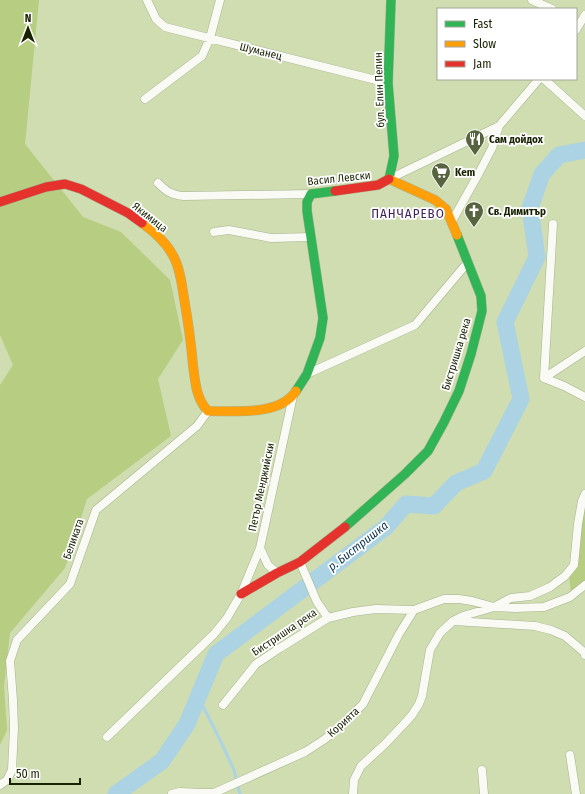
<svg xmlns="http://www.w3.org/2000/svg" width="585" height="794" viewBox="0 0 585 794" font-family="'Fira Sans Condensed',sans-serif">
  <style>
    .forest { fill: #b6cd82 }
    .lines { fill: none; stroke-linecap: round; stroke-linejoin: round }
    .stream { stroke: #abd3e3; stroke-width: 3 }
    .river { stroke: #abd3e3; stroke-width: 17 }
    .street-casing { stroke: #a7b28f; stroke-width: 9 }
    .fast-casing { stroke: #a7b28f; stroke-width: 10 }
    .slow-casing { stroke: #a7b28f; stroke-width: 10 }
    .jam-casing { stroke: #a7b28f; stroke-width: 10 }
    .street { stroke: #f8faf3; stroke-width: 8 }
    .fast { stroke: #30b455; stroke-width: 9 }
    .slow { stroke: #ff9f0a; stroke-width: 9 }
    .jam { stroke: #e5322d; stroke-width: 9 }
    .labels { text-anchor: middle; stroke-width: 3.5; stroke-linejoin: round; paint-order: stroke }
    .street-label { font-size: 11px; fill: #182101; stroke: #fff }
    .poi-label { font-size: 11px; font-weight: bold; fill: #182101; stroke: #fff; text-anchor: start }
    .water-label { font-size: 12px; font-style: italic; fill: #0a324d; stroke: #fff }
    .quarter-label { font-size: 13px; letter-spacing: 1px; fill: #3e225b; stroke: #fff }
  </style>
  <rect width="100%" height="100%" fill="#cfddb1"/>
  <path class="forest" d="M0 0H39L25 144 83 217 121 232 170 280 183 340 158 379 171 436 87 499 65 568 10 633 4 686 7 730 0 745V385L13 365 0 335Z
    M585 498V581L583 585 571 594 569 575Z"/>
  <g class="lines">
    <path class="stream" d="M198 696 221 742 234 770 240 794"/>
    <path class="river" d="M116 794 162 761 187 724 216 654 386 527 406 504 434 506 456 483 484 471 521 399 505 322 537 257 530 208 542 174 559 155 585 150"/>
    <defs>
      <path id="street" d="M147 0 156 19 165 27 388 83
        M532 0 552 9
        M576 30 585 15
        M544 79 585 116
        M145 99 202 56 210 38 220 0
        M389 179 499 126 539 79
        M158 183C167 192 172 195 184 196L311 194
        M452 221 479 173 492 148 499 126
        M553 224 544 378 564 386 585 397
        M214 232 229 230 271 238 311 237
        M307 374 415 325 468 262
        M544 378 585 351
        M260 548 268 565 277 573
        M300 562 317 602 328 618
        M454 621 535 626 551 630 565 636 585 653V655
        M223 705 256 664 280 648 328 618 353 612 376 609 414 610
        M107 737 214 634 227 618 241 594 260 548 293 396
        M570 755 576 794
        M482 770 484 794
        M0 785 7 780 12 770 14 728 13 700 10 661 17 640 70 584 96 510 197 426 208 411
        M172 794 180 792 201 793H214L305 752 325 739 344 723 363 704 399 634 414 610 444 599H459L472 601 494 607 516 608 544 607 570 597 585 585
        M353 794 354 780 361 766 385 744 403 725 412 715 419 704 422 696 430 650 440 633 453 621 463 616 494 607 511 598 530 596 550 587 565 576 574 565 578 524 582 501 585 494"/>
      <path id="fast" d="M389 179 394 156 388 83 391 0
        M296 391 307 374 320 338 323 318 307 211V202L311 194 335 191
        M345 527 405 474 428 451 444 422 459 391 471 354 482 311 481 296 457 235"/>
      <path id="slow" d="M389 179 435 200 446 209 457 235
        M142 223C156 233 170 246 176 262 181 274 182 286 184 298 188 321 191 343 193 365 195 381 196 399 208 411 235 411 280 416 296 391"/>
      <path id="jam" d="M335 191 378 185 389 179
        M0 202 46 187 65 184 81 189 128 213 142 223
        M241 594 277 573 300 562 345 527"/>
    </defs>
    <use href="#street" class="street-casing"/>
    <use href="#fast" class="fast-casing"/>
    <use href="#slow" class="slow-casing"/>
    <use href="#jam" class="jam-casing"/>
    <use href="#street" class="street"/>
    <use href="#fast" class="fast"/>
    <use href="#slow" class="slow"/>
    <use href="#jam" class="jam"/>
  </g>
  <defs>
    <symbol id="restaurant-pin" viewBox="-11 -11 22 30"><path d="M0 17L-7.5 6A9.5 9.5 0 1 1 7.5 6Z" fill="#58633f" stroke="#fff"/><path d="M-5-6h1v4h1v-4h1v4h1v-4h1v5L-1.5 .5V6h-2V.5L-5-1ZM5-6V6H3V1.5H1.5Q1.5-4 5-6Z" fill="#fff"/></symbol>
    <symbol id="supermarket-pin" viewBox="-11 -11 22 30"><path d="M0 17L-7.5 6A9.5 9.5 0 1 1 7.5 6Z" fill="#58633f" stroke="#fff"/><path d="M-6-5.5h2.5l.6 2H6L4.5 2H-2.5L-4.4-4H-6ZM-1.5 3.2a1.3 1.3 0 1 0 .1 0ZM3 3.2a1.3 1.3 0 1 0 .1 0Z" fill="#fff"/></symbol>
    <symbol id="church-pin" viewBox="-11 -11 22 30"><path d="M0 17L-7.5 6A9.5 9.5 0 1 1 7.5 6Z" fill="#58633f" stroke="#fff"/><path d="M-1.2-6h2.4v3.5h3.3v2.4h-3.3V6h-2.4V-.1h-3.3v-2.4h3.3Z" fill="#fff"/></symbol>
  </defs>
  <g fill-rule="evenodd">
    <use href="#restaurant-pin" x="464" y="128" width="22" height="30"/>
    <use href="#supermarket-pin" x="430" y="161" width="22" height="30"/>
    <use href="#church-pin" x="463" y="200" width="22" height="30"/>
  </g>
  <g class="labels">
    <g class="street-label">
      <text transform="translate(261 51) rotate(14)" y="4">Шуманец</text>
      <text transform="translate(379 90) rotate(-92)" y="4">бул. Елин Пелин</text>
      <text transform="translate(339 178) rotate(-6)" y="4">Васил Левски</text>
      <text transform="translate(150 217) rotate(38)" y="4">Якимица</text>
      <text transform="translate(456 354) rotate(-73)" y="4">Бистришка река</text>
      <text transform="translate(261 487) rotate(-78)" y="4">Петър Менджийски</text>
      <text transform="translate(73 539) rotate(-71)" y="4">Беликата</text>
      <text transform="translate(284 632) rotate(-34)" y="4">Бистришка река</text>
      <text transform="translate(343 722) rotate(-42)" y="4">Корията</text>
    </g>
    <g class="poi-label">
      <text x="489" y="143">Сам дойдох</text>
      <text x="455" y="176">Kem</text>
      <text x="488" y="215">Св. Димитър</text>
    </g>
    <g class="water-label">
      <text transform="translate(358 546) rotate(-38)" y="4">р. Бистришка</text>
    </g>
    <g class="quarter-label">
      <text x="408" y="218">ПАНЧАРЕВО</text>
    </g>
  </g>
  <rect x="437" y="8" width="140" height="72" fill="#ffffff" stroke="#a3a699"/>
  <rect x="445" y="21" width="20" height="6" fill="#30b455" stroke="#a3a699"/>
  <text x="473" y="28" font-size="12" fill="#182101">Fast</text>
  <rect x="445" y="41" width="20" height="6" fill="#ff9f0a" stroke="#a3a699"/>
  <text x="473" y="48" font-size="12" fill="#182101">Slow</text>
  <rect x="445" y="61" width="20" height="6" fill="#e5322d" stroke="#a3a699"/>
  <text x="473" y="68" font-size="12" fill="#182101">Jam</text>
  <g transform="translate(28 28)" stroke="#ffffff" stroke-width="3" paint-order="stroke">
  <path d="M0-3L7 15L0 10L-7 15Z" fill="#182101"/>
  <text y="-6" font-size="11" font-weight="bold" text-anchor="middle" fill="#182101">N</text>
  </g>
  <path d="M10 778v6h70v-6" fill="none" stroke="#182101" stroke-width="2"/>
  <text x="16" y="778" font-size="12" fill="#182101" stroke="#ffffff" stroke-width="3" paint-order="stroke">50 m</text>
</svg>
